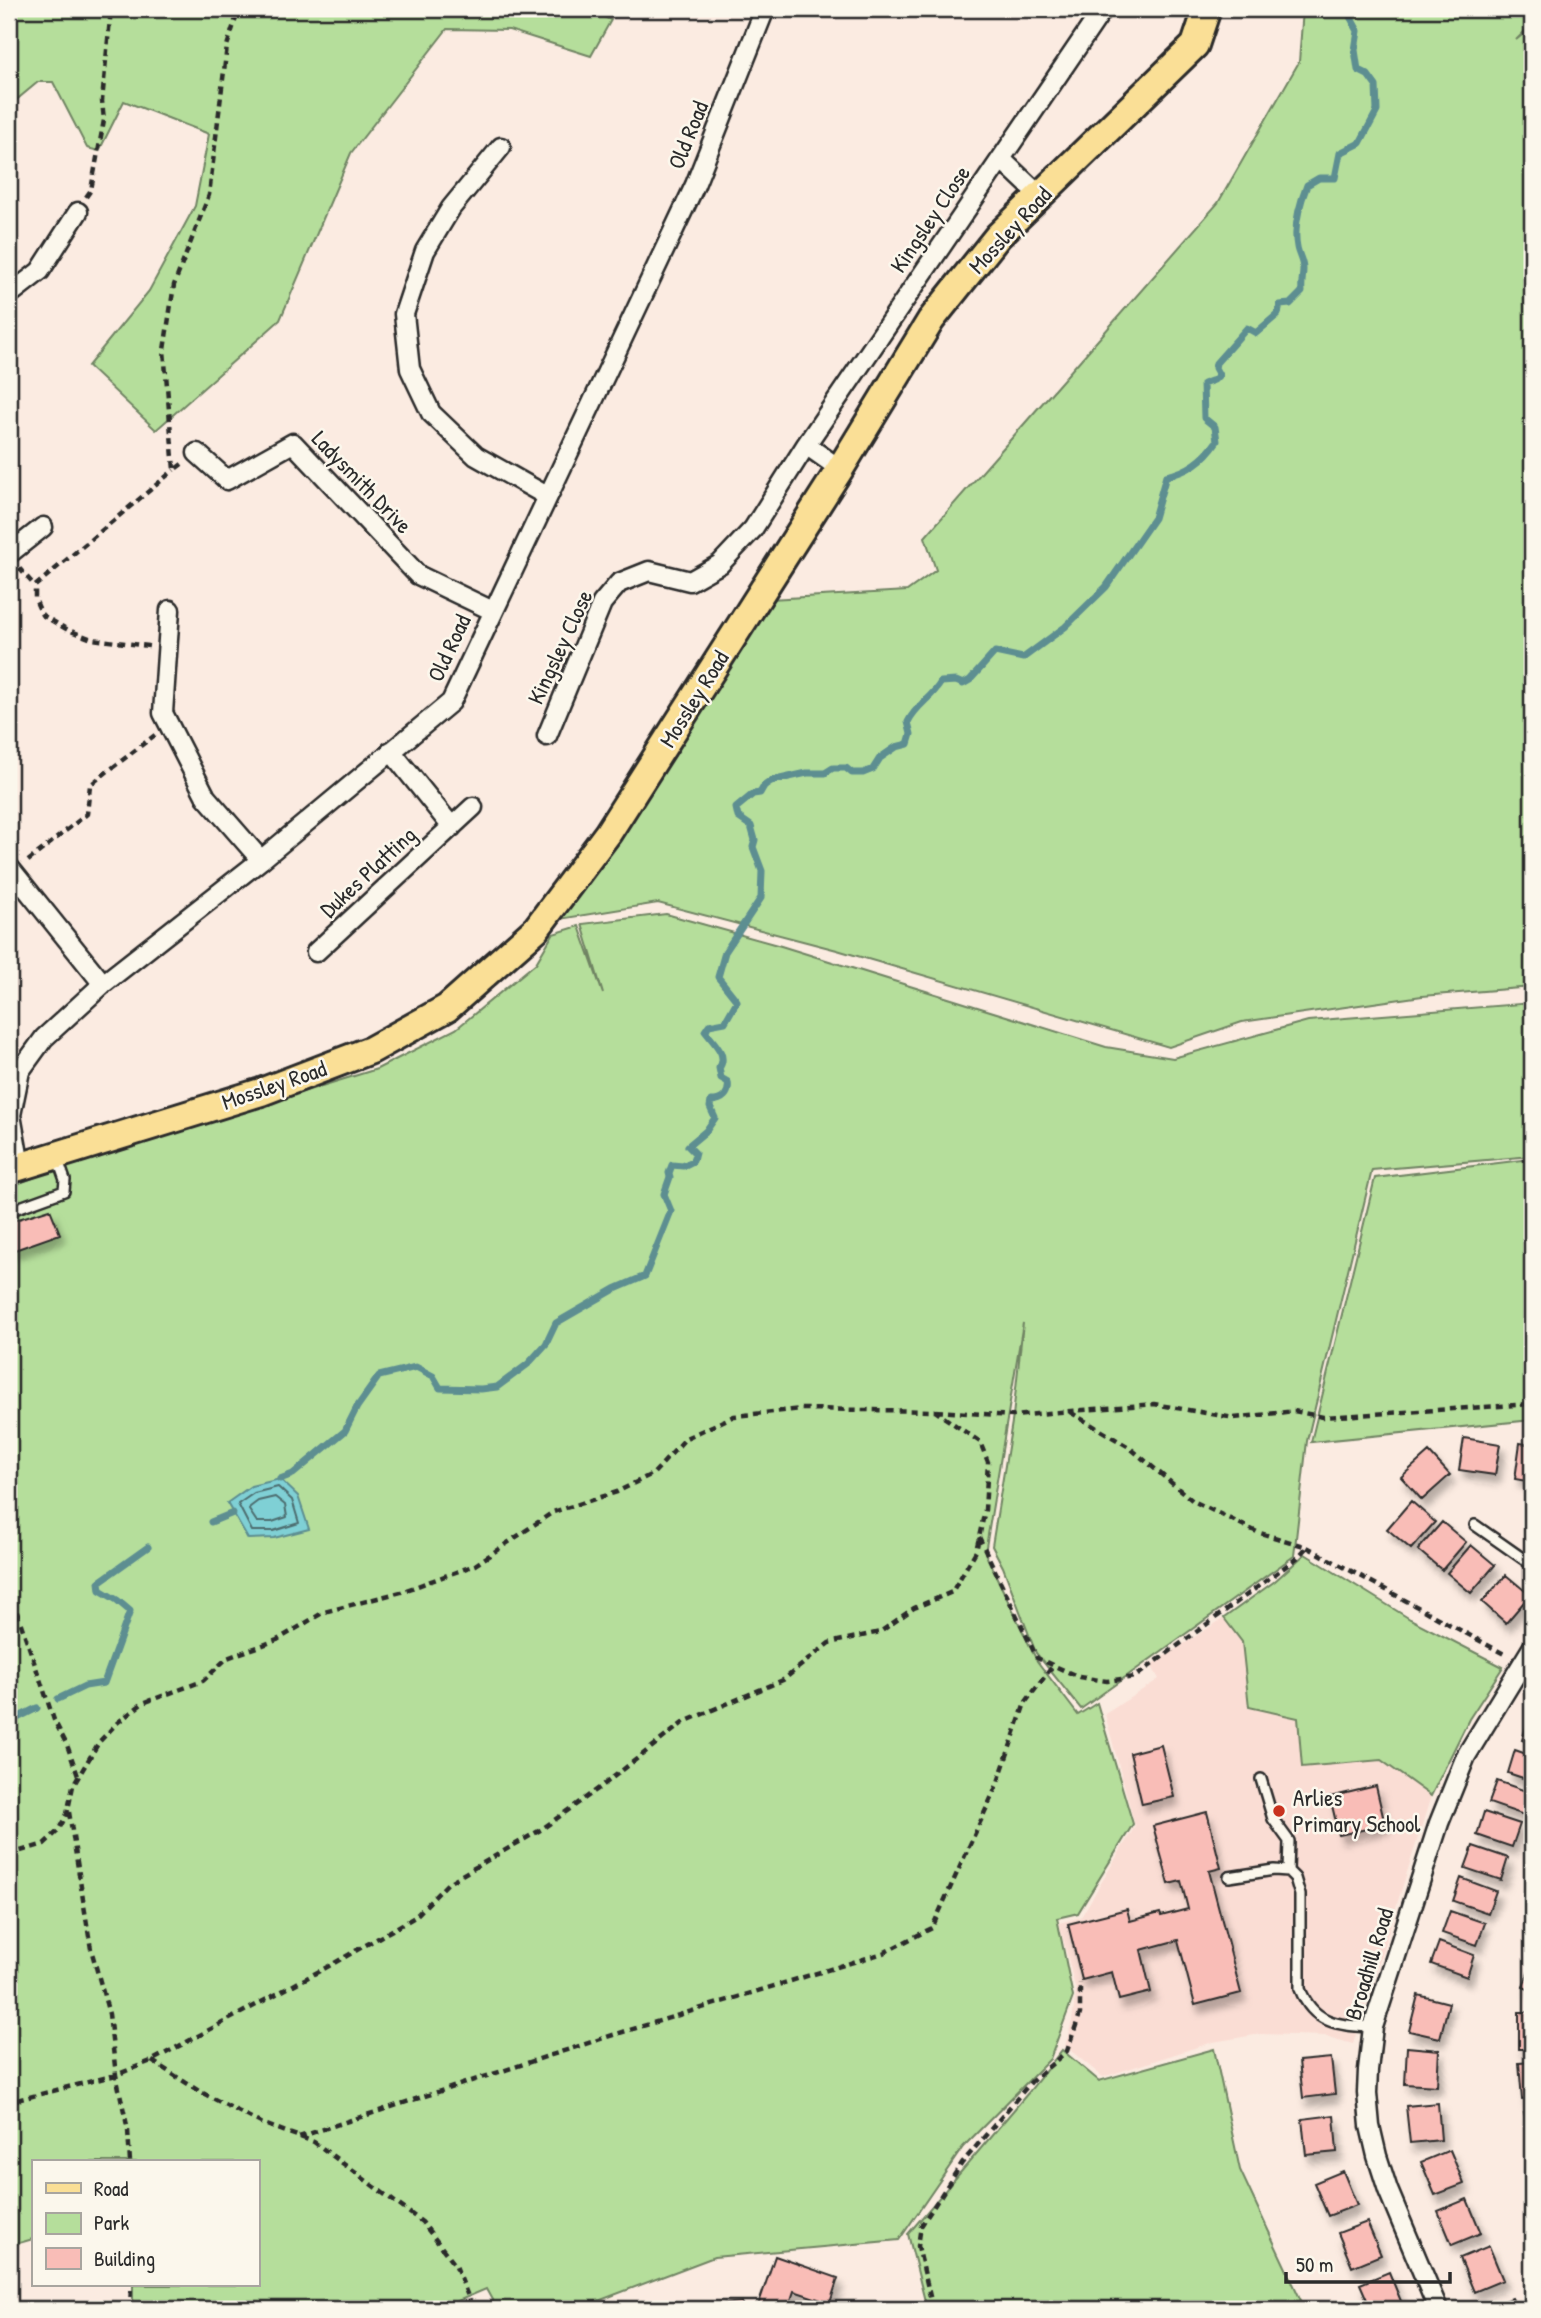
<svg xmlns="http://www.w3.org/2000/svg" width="1541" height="2318" viewBox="0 0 1541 2318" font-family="'Patrick Hand',sans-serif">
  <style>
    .built { fill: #faddd4 }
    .green { fill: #b5de9b; stroke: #708463; stroke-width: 2 }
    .water { fill: #7fd0d5; stroke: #5d8e91; stroke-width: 2 }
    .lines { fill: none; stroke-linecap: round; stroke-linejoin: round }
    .shore { stroke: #4d6d6f; stroke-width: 2 }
    .stream { stroke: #5d8e91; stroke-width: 7 }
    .building { fill: #f9bdb7; stroke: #2b2b2b; stroke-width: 2; filter: url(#shadow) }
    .lane-casing { stroke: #2b2b2b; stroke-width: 14 }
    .street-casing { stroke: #2b2b2b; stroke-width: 23 }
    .primary-casing { stroke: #2b2b2b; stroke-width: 32 }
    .path { stroke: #2b2b2b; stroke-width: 4.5; stroke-dasharray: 7 5; stroke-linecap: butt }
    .lane { stroke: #fbf7ec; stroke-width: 9 }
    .street { stroke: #fbf7ec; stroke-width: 18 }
    .primary { stroke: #fadf96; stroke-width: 26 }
    .poi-dot { fill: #c8321e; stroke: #fbf7ec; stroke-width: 2.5 }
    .labels { text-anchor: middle; stroke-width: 5; stroke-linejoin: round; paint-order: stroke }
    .street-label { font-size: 23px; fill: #2b2b2b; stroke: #fbf7ec }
    .poi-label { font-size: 23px; fill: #2b2b2b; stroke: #fbf7ec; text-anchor: start }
  </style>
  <defs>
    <filter id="shadow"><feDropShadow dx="4.5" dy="8" stdDeviation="3.5" flood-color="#0004"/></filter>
  </defs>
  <rect width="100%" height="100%" fill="#fbebe1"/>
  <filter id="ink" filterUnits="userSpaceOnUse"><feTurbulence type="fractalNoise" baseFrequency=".0143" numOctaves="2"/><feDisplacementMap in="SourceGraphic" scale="14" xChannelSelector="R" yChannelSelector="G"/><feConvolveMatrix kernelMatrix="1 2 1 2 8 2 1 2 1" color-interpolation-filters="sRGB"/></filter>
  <g filter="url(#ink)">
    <path class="built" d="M1305 1554 1410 1619 1503 1667 1469 1719 1431 1796 1353 2044 1325 2036 1261 2034 1213 2042 1103 2077 1065 2046 1072 2021 1076 1991 1059 1923 1081 1917 1135 1826 1105 1714 1159 1679 1151 1665 1224 1618 1275 1581Z"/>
    <path class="green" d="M9 9H586L611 20 591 56 509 30 447 29 351 153 280 320 156 430 88 366 149 291 195 206 209 134 124 101 99 151 87 148 53 82H38L9 106Z
      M1303 9H1532V24L1516 40 1532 27V987L1422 996 1242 1022 1169 1047 837 950 658 903 560 919 770 599 907 591 936 570 925 537 1218 203 1299 62Z
      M666 914 781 946 1106 1047 1173 1058 1308 1021 1532 1003V1156L1372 1170 1307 1441 1294 1556 1081 1709 1036 1653 1003 1567 992 1546 1013 1416 1023 1323 985 1553 1037 1661 1078 1715 1097 1703 1133 1824 1078 1913 1057 1918 1073 1997 1050 2059 963 2147 899 2240 714 2257 577 2309H497L486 2289 439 2309H133V2285H257V2162H33V2239L9 2246V1187L83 1159 377 1069 456 1029 536 963 553 934 579 926 603 994 582 924Z
      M1523 1160H1532V1420L1311 1442 1375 1178Z
      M1305 1554 1410 1619 1503 1667 1469 1719 1431 1796 1381 1760 1302 1767 1298 1718 1249 1707 1242 1642 1224 1618 1275 1581Z
      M1214 2049 1240 2170 1305 2309H927L908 2234 1028 2093 1062 2050 1099 2081Z"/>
    <path class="water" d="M280 1479 298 1496 309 1529 274 1538 248 1539 227 1503 251 1486Z"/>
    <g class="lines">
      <path class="shore" d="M278 1487 292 1500 299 1523 273 1531H252L238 1504 254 1493Z
        M275 1497 285 1505 287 1517 272 1522H257L249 1510 250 1507 258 1501Z"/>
      <path class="stream" d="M280 1479 293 1474 345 1431 357 1407 379 1376 416 1367 433 1376 440 1388 481 1389 497 1387 528 1364 546 1344 556 1323 615 1289 645 1276 671 1211 664 1194 670 1177 669 1173 672 1165 683 1166 693 1161 695 1153 688 1146 706 1131 715 1118 710 1107 711 1101C723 1101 730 1094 728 1082L721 1078 719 1068C729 1055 713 1042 705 1031L709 1025 725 1022 737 1001 718 977 725 952 761 898 762 871 753 847 755 840 751 826 738 817 736 808 753 794 760 793 764 786 771 781 807 773H825L833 768H846L852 773H863L873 769 880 758 896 747 908 744 911 734 908 722C916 705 932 698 941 682L956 681 963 684 970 680 995 652 1023 658 1065 627 1106 587 1154 518 1166 476C1188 472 1205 459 1217 441L1215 427 1204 418 1203 384 1214 380 1219 375 1215 368 1216 363 1247 328 1256 333 1278 314 1280 305 1290 304 1302 292C1301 283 1303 277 1303 269 1303 261 1298 254 1297 247 1293 227 1300 203 1307 185L1319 178H1335L1340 153 1360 143 1377 111 1376 86 1368 75 1358 70 1355 50 1358 31 1346 9
        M211 1522 233 1513
        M58 1699 85 1686 104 1683 130 1611 117 1600 100 1590 99 1582 148 1547
        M9 1722 37 1708"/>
    </g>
    <path class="building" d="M50 1209 60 1234 9 1252V1222Z
      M1464 1438 1500 1444 1495 1475 1459 1470Z
      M1520 1443 1532 1445V1482L1515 1479Z
      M1429 1452 1450 1475 1422 1500 1401 1477Z
      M1411 1501 1435 1522 1411 1549 1387 1529Z
      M1442 1522 1466 1542 1442 1570 1418 1550Z
      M1471 1545 1495 1565 1471 1593 1447 1573Z
      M1506 1575 1530 1595 1506 1623 1482 1602Z
      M1529 1718 1532 1719V1743L1522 1740Z
      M1161 1745 1174 1797 1142 1804 1130 1753Z
      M1515 1750 1532 1756V1781L1508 1773Z
      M1497 1781 1532 1793 1524 1815 1489 1803Z
      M1376 1786 1385 1825 1339 1835 1330 1797Z
      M1207 1812 1221 1868 1209 1871 1241 1993 1195 2005 1178 1940 1141 1950 1151 1992 1119 2000 1112 1972 1082 1980 1068 1924 1127 1909 1130 1921 1160 1913 1161 1916 1188 1909 1181 1881 1169 1884 1153 1826Z
      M1484 1812 1520 1824 1512 1847 1477 1835Z
      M1473 1846 1508 1858 1501 1880 1465 1868Z
      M1461 1878 1496 1891 1488 1913 1453 1901Z
      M1450 1911 1485 1923 1477 1945 1442 1933Z
      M1439 1942 1474 1955 1467 1977 1431 1964Z
      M1532 1962V1991L1523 1987Z
      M1418 1995 1449 2003 1440 2038 1409 2031Z
      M1519 2012H1532V2049H1519Z
      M1407 2047 1439 2050 1437 2086 1405 2084Z
      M1331 2058 1335 2094 1303 2098 1299 2061Z
      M1532 2062V2099L1522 2100 1519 2063Z
      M1438 2103 1441 2140 1410 2143 1406 2106Z
      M1532 2111V2148L1524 2113Z
      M1334 2115 1337 2152 1306 2155 1302 2119Z
      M1450 2150 1464 2184 1435 2195 1421 2162Z
      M1343 2171 1357 2205 1328 2216 1314 2183Z
      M1467 2199 1481 2233 1452 2245 1438 2211Z
      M1367 2222 1381 2255 1352 2267 1338 2233Z
      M1489 2246 1503 2280 1474 2292 1460 2258Z
      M775 2256 838 2278 830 2303 794 2291 788 2309H757Z
      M1389 2272 1403 2306 1395 2309H1371L1360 2284Z
      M1512 2298 1517 2309H1484Z
      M742 2302 743 2309H703V2306Z
      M700 2305V2309H660Z"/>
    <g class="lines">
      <defs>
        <path id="lane" d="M9 1211 64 1191 65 1180 57 1157
          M1475 1525 1532 1565
          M1261 1779 1273 1819 1289 1841 1288 1871
          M1229 1877 1274 1870 1288 1871 1295 1878 1300 1895V1989C1314 2025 1339 2025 1373 2027"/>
        <path id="street" d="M501 147 451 208 425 251 404 314 410 369 431 413 476 456 547 496
          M1001 159 1040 196
          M9 295 40 271 78 212
          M806 445 840 469
          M197 453 227 480 293 443 418 575 493 611
          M9 554 43 527
          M170 610 163 713 206 797 261 860
          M547 736 602 603 619 583 649 571 690 581 720 564 753 529 806 445 1103 9
          M391 751 452 827
          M9 867 103 984
          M316 952 473 807
          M20 1166 11 1115 20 1071 44 1038 103 984 261 860 451 702 695 185 765 9
          M1438 2309 1388 2190 1377 2156 1370 2126 1367 2093 1368 2070 1373 2027 1439 1823 1466 1756 1532 1648"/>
        <path id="primary" d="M9 1170 261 1092 371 1050 447 1008 536 929 608 833 840 469 931 320 998 236 1195 45 1207 9"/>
      </defs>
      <use href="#lane" class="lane-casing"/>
      <use href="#street" class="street-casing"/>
      <use href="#primary" class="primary-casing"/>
      <path class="path" d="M86 197 91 190 104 120 102 101 111 9
        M182 464 174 470 164 350 174 285 209 195 227 46 239 9
        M19 568 35 586
        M149 646 92 639 68 630 42 615 35 599V586L174 470
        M28 861 87 814 90 785 155 735
        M936 1411 1013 1416 1154 1404 1234 1418 1294 1411 1323 1417 1532 1404
        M1070 1412 1129 1447 1193 1501 1257 1532 1307 1547 1506 1655
        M979 1537 1037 1658 1079 1677 1107 1681 1135 1677 1297 1558 1307 1547
        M9 1589 54 1720 67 1745 78 1776
        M69 1812 91 1949 109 2014 116 2075 128 2130 130 2162
        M9 1852 14 1853 44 1844 58 1831 67 1814 73 1786 99 1742 117 1723 143 1703 203 1681 227 1658 277 1640 324 1612 401 1592 475 1565 553 1512 617 1492 654 1473 686 1438 734 1416 801 1409 935 1411 980 1442 988 1462 985 1510 976 1551 952 1592 914 1608 880 1632 829 1643 783 1680 684 1722 602 1786 542 1829 448 1883 415 1917 329 1966 151 2061 116 2075 9 2102
        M152 2061 199 2091 261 2123 314 2142 422 2222 456 2266 473 2309
        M299 2137 613 2035 883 1953 932 1928 997 1785 1025 1703 1052 1667
        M130 2309 131 2285
        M933 2309 918 2246 921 2226 962 2163 1031 2082 1067 2051 1080 2014V1983"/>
      <use href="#lane" class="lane"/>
      <use href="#street" class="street"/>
      <use href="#primary" class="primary"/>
    </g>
  </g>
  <circle class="poi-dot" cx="1279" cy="1811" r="7"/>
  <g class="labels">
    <g class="street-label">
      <text transform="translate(688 135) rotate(-68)" y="8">Old Road</text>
      <text transform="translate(930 219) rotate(-56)" y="8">Kingsley Close</text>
      <text transform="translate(1010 230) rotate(-47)" y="8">Mossley Road</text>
      <text transform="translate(362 482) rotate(46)" y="8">Ladysmith Drive</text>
      <text transform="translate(560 647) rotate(-65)" y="8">Kingsley Close</text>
      <text transform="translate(449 648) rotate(-65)" y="8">Old Road</text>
      <text transform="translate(694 699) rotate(-58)" y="8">Mossley Road</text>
      <text transform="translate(368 872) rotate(-43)" y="8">Dukes Platting</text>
      <text transform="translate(274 1085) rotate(-19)" y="8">Mossley Road</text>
      <text transform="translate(1369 1964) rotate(-73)" y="8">Broadhill Road</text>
    </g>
    <g class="poi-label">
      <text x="1293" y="1806">Arlies<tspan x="1293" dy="26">Primary School</tspan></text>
    </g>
  </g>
  <rect width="1541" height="2318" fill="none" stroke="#fbf7ec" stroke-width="35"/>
  <rect x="18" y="18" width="1506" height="2283" fill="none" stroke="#2b2b2b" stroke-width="2.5" filter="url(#ink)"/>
  <rect x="32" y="2160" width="228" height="126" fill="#fbf7ec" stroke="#a8a59f" stroke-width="2"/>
  <rect x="46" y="2183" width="35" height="10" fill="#fadf96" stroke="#a8a59f" stroke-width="2"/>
  <text x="94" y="2196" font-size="21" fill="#2b2b2b">Road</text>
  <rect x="46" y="2213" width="35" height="21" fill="#b5de9b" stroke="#a8a59f" stroke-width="2"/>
  <text x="94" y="2230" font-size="21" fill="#2b2b2b">Park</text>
  <rect x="46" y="2248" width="35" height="21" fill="#f9bdb7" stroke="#a8a59f" stroke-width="2"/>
  <text x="94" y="2266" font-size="21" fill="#2b2b2b">Building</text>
  <path d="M1286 2272v10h164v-10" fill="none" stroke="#2b2b2b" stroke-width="3.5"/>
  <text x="1296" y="2272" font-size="21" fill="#2b2b2b" stroke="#fbf7ec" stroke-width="5" paint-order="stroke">50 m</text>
</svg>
